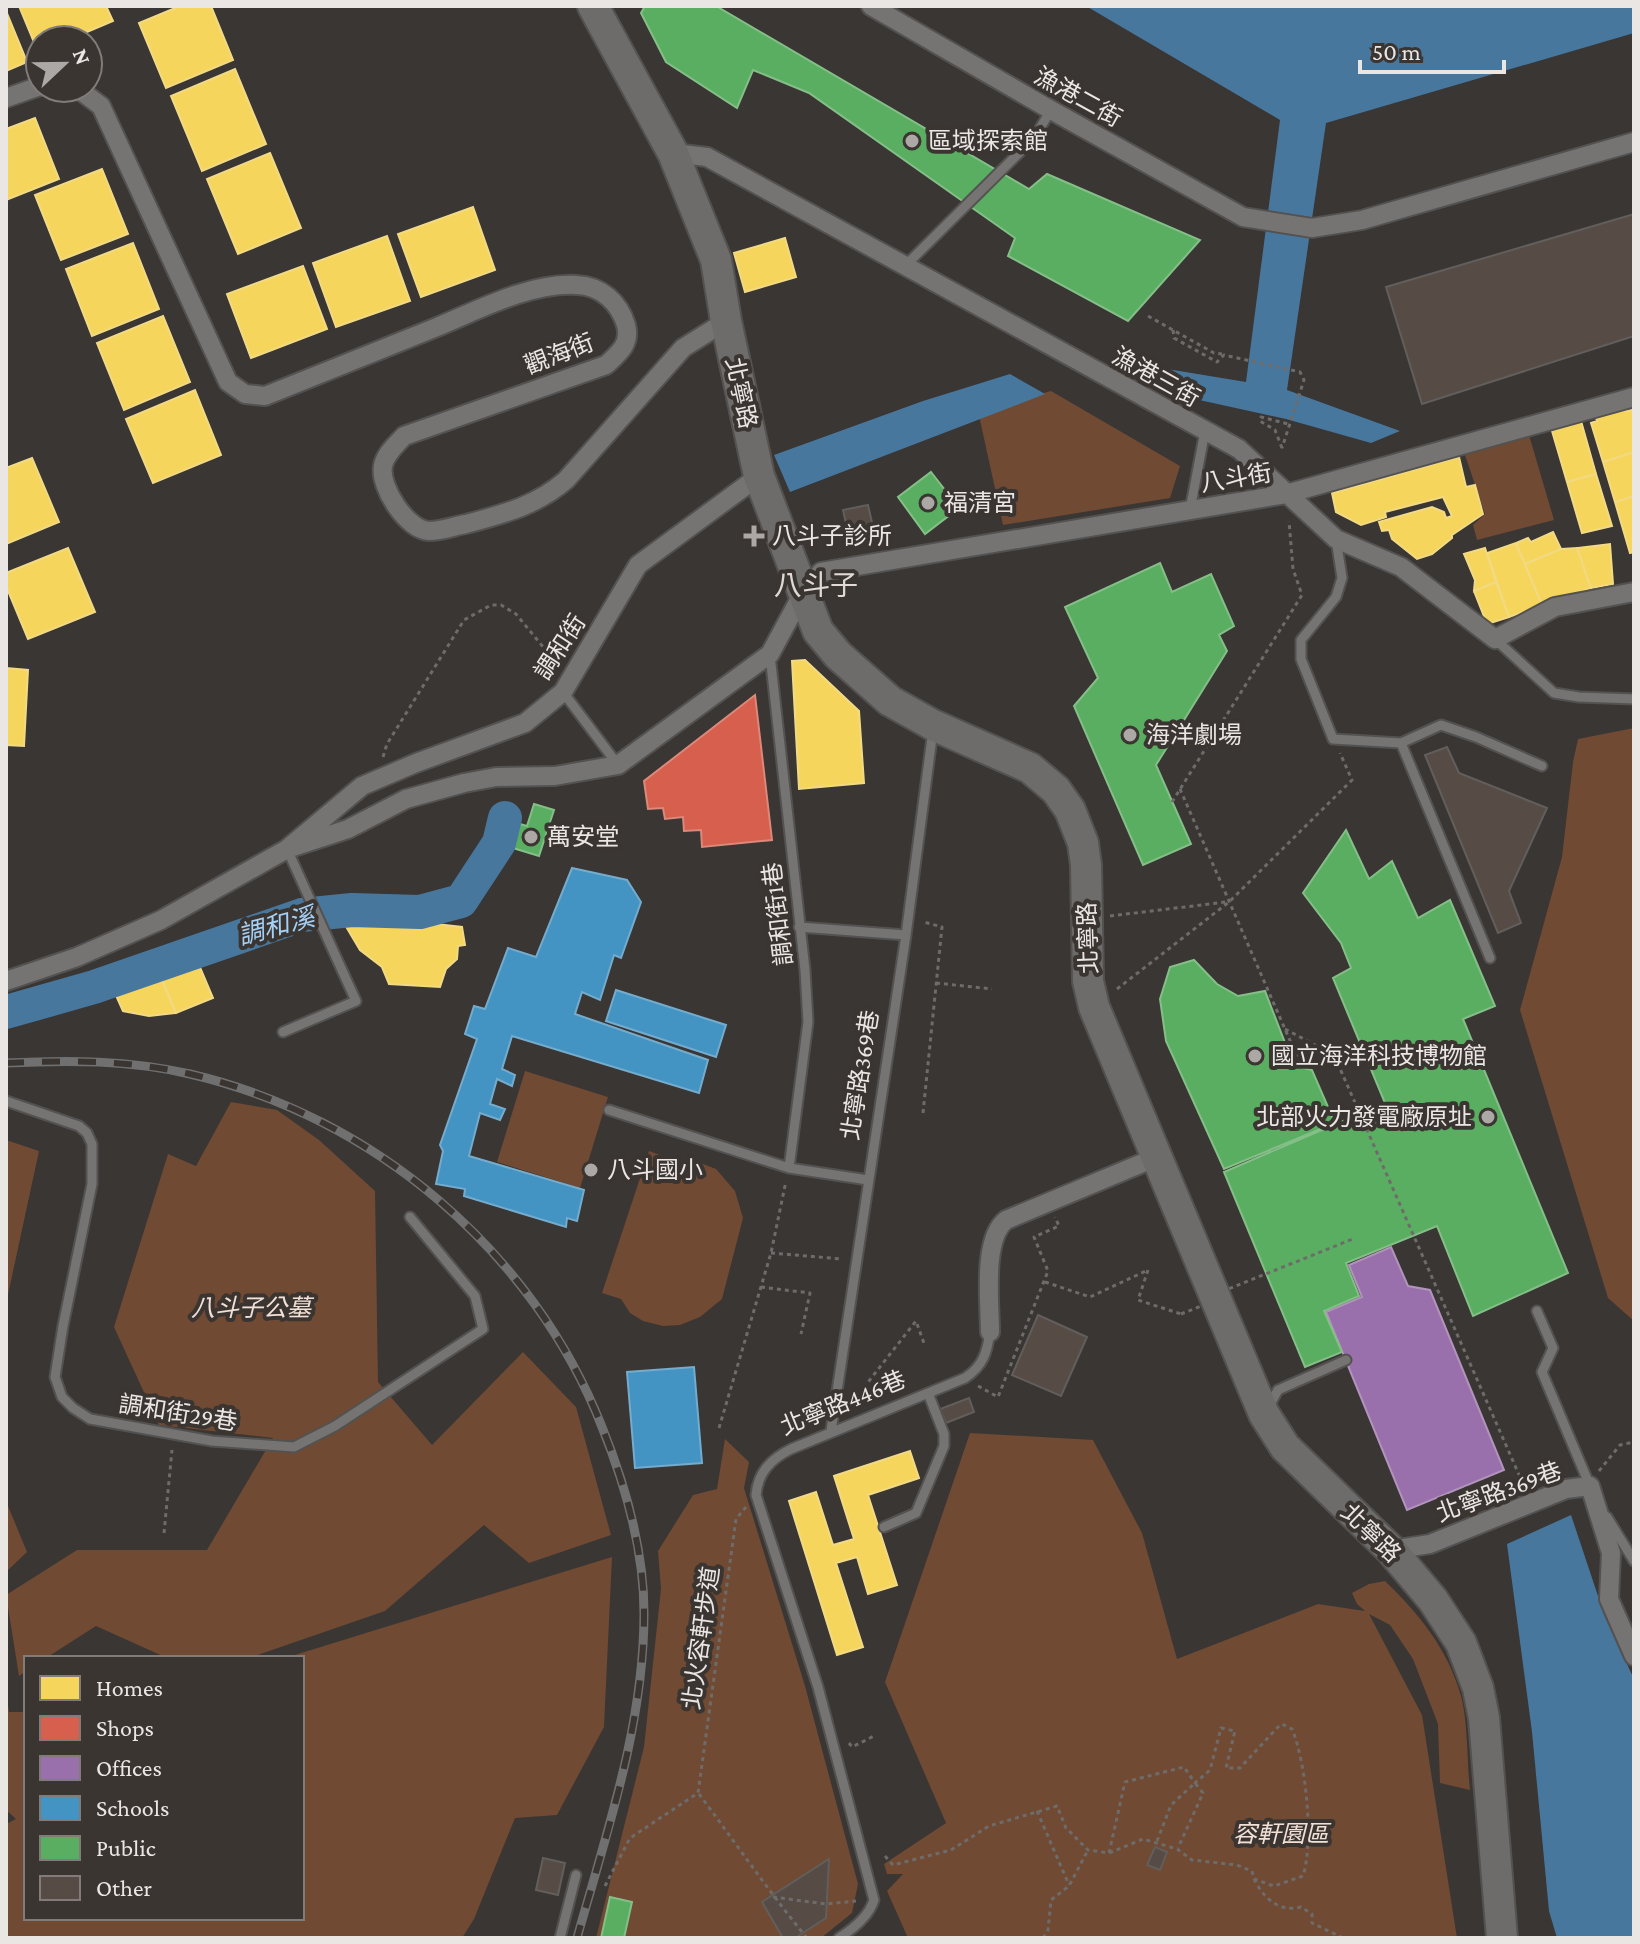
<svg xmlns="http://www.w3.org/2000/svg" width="1640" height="1944" viewBox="0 0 1640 1944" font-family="'Crimson Pro','Noto Sans TC',serif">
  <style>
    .green { fill: #704a33 }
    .water { fill: #48779e }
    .homes { fill: #f6d55c; stroke: #f2da85; stroke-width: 2 }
    .shops { fill: #d6604d; stroke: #dc887a; stroke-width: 2 }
    .offices { fill: #9970ab; stroke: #b193bc; stroke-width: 2 }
    .schools { fill: #4393c3; stroke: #75accd; stroke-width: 2 }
    .public { fill: #5aae61; stroke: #85bf88; stroke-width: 2 }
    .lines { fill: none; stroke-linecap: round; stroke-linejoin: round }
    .river { stroke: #48779e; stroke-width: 34 }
    .building { fill: #564c45; stroke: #615e5c; stroke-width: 2 }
    .lane-casing { stroke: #545251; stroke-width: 13 }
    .street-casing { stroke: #545251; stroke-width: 22 }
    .primary-casing { stroke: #545251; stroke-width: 34 }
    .path { stroke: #6e6c6b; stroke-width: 3; stroke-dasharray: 4 4; stroke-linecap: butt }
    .lane { stroke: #757473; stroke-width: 9 }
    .street { stroke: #757473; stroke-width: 18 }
    .primary { stroke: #6d6c6a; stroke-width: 30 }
    .rail-casing { stroke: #717070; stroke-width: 9 }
    .rail { stroke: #3b3532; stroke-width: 6; stroke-dasharray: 18; stroke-linecap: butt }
    .path-bridge { stroke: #6e6c6b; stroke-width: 3; stroke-dasharray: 4 4; stroke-linecap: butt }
    .poi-dot { fill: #aca8a6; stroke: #3b3532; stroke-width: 3 }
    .labels { text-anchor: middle; stroke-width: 8; stroke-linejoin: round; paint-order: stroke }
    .street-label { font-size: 24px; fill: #eae6e4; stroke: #3b3532 }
    .poi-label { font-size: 24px; fill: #eae6e4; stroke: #3b3532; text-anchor: start }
    .park-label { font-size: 24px; font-style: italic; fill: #f2e0d7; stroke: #3b3532 }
    .water-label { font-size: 26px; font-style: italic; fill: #a4d0f6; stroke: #3b3532 }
    .quarter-label { font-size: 28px; fill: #e0d9d5; stroke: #3b3532 }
  </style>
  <rect width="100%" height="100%" fill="#393634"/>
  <path class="green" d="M1051 391 1180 466 1170 498 1003 525 978 411Z
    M1529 435 1554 520 1477 540 1473 525 1485 514 1465 455Z
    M1634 728V1321L1608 1298 1520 1010 1562 857 1573 762 1578 739Z
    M525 1071 608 1097 580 1188 497 1162Z
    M231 1102 277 1110 319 1140 375 1191 378 1382 432 1445 523 1352 576 1407 611 1535 529 1563 484 1525 385 1611 249 1658H167L96 1626 46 1658H26V1671L19 1676 6 1595 77 1550H207L273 1438 159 1425 114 1327 168 1154 196 1166Z
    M6 1140 39 1151 6 1304Z
    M649 1151 665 1157 660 1170 680 1162 703 1164 716 1169 735 1191 743 1218 722 1299 700 1317 680 1325 663 1326 643 1321 630 1313 621 1299 602 1293Z
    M970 1433 1093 1440 1142 1533 1177 1659 1318 1604 1365 1611 1357 1604 1352 1593 1369 1584 1385 1581C1419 1614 1448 1649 1461 1696 1468 1721 1467 1762 1470 1790L1440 1783 1438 1724 1413 1659 1390 1625 1369 1614 1422 1715 1457 1938H908L887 1891 903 1874H887L884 1864 946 1823 885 1682Z
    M725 1439 749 1462 744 1488 805 1686 858 1884 852 1913 821 1938H596L644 1747 661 1589 658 1551 693 1495 717 1489Z
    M6 1501 27 1552 6 1572Z
    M612 1557 604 1727 557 1815 515 1818 474 1919 462 1938H6V1824L16 1819 6 1810V1691L9 1712H26V1918H302V1658H285Z"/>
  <path class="water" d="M1086 6H1634V33L1326 123 1287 390 1400 431 1371 443 1286 419 1163 392 1114 364 1149 366 1246 382 1280 120Z
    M1010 374 1045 394 790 492 774 455 923 401Z
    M1571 1515 1605 1617 1634 1679V1938H1557L1549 1911 1532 1732 1507 1544Z"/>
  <path class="homes" d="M19 6H106L113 21 68 40H40L38 52Z
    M180 6H211L233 60 166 88 139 23Z
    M6 11 27 62 6 71Z
    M235 69 266 144 202 171 171 96Z
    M35 118 59 179 6 200V129Z
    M270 153 301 228 238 254 207 179Z
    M102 169 128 234 61 260 35 195Z
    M473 207 495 270 421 297 398 234Z
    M387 236 410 301 336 327 313 263Z
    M785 238 796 277 745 292 734 253Z
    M133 243 159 309 92 336 66 269Z
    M303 266 327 329 251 358 227 294Z
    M163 316 190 382 124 410 97 343Z
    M195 390 221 455 153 483 126 419Z
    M1624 403 1626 411 1632 410 1634 418V452L1603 462 1591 423 1597 421 1594 412Z
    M1581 421 1596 474 1567 482 1552 431Z
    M1634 452V496L1615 502 1603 462Z
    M1459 457 1466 487 1475 485 1483 514 1452 535V538L1432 554 1417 559 1392 539 1389 530 1382 531 1379 522 1432 507 1444 512 1446 518 1452 516 1443 497 1385 512 1386 517 1361 525 1336 512 1332 493Z
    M32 458 59 522 6 544V468Z
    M1596 474 1612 526 1582 533 1567 482Z
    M1634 496V552L1630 553 1615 502Z
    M1553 532 1561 549 1525 564 1516 543 1528 538 1531 542Z
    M1516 543 1542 605 1509 617 1487 553Z
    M1610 544 1613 584 1591 588 1577 548Z
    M68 548 95 612 28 639 6 586V573Z
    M1485 548 1496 582 1474 591 1475 580 1464 554Z
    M1577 548 1591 588 1542 605 1525 564 1561 549Z
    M1496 582 1509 617 1487 624 1474 591Z
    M805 660 859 711 864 783 799 789 792 661Z
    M6 668 28 670 24 746 6 745Z
    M338 913 462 927 465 945 458 946 457 959 446 969 440 987 389 984 382 967 360 950Z
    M196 958 213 998 176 1013 159 973Z
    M159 973 176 1013 149 1016 123 1011 114 991Z
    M910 1451 919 1478 868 1495 897 1585 868 1594 857 1557 836 1563 863 1647 837 1655 789 1501 816 1492 833 1545 854 1539 834 1476Z"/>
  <path class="shops" d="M755 695 772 840 702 847 701 830 684 831 683 817 665 819 663 808 648 809 644 781Z"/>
  <path class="offices" d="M1391 1247 1408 1286 1430 1290 1504 1470 1407 1510 1326 1312 1362 1297 1349 1265Z"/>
  <path class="schools" d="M572 868 627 880 641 902 621 958 614 955 600 1000 582 992 575 1014 708 1060 699 1093 512 1036 502 1069 515 1075 512 1086 497 1079 490 1104 505 1109 500 1120 480 1113 469 1156 584 1190 577 1221 567 1218 566 1227 464 1196 465 1189 436 1184 443 1151 440 1145 477 1039 465 1034 474 1006 485 1009 508 948 536 957Z
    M616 990 726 1025 716 1057 606 1021Z
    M1321 1171 1336 1204 1313 1215 1298 1182Z
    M694 1367 702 1463 635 1468 627 1372Z"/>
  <path class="public" d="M645 6H716L1029 189 1047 174 1200 240 1128 321 1008 256 1015 238 809 93 753 70 737 108 666 62 641 13Z
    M931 472 959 508 925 534 898 497Z
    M1160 563 1172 592 1211 574 1234 626 1219 635 1227 651 1156 765 1191 844 1143 865 1074 706 1098 678 1065 607Z
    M534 804 554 810 539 856 513 848 520 824 527 826Z
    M1346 830 1369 879 1392 861 1418 918 1450 900 1495 1006 1463 1019 1568 1273 1473 1316 1437 1226 1346 1263 1359 1296 1324 1311 1342 1352 1305 1367 1224 1172 1385 1103 1333 978 1351 968 1341 943 1303 893Z
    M1194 960 1217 984 1238 996 1265 991 1294 1066 1312 1070 1335 1123 1224 1169 1166 1041 1160 999 1170 967Z
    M610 1897 632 1902 624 1938H601Z"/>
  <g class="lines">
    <path class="river" d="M6 1012 94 987 302 915 352 910 420 912 461 901 499 843 505 818"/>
  </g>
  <path class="building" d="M1634 214V336L1422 404 1386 287Z
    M868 505 876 540 851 546 843 510Z
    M1447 747 1459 773 1547 808 1509 891 1521 923 1498 933 1425 755Z
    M1038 1315 1087 1337 1061 1396 1012 1375Z
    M969 1398 974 1412 946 1423 940 1409Z
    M1155 1847 1167 1852 1160 1870 1147 1865Z
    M543 1858 565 1863 558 1895 536 1890Z
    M829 1859 826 1918 795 1938H783L762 1902Z"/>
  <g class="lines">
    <defs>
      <path id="lane" d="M904 267 1034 138 1051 110
        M1190 510 1205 431
        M1336 539 1342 578 1336 597 1301 640V659L1333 739 1401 743 1490 958
        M1495 639 1554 693 1579 697 1634 699
        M770 655 805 970 808 1022 789 1168
        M563 692 618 765
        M1401 743 1441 725 1476 737 1542 766
        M799 927 906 935
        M283 1032 356 1001 287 849
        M6 1101 79 1126 87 1133 92 1144V1184L63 1326 55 1377 62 1397 73 1408 90 1419 212 1441 294 1447 335 1426 483 1329 475 1296 410 1217
        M609 1110 789 1168 868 1180
        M1537 1311 1553 1348 1542 1372 1590 1486
        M1269 1406 1278 1390 1346 1360
        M831 1431 906 935 933 730
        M1607 1517 1634 1561
        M884 1527 916 1513 944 1446V1434L928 1393
        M560 1938 576 1875
        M839 1938C853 1929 869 1916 874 1900L818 1687 756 1495C758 1472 771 1459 791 1449L965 1378C983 1366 987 1353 990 1332"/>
      <path id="street" d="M871 6 1051 110 1243 217 1312 228 1362 220 1634 142
        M77 88 101 106 228 382 245 394 265 396C322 373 380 350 437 327 478 310 531 282 577 285 601 286 619 302 626 325 631 344 619 353 606 365L404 436C396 445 385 454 383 466 379 487 407 530 429 531 442 531 454 526 466 524 503 514 536 506 566 480L683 348 726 321
        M6 98 40 86
        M673 153 707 157 1239 449 1336 539 1401 567 1495 639 1555 607 1634 592
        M287 849 348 829 406 799 464 783 496 777 555 776 618 765 770 654 803 593 821 572 1286 494 1634 397
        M6 981 77 957 161 920 287 849 362 786 416 763 525 723 563 692 638 565 759 476
        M990 1332C990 1303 982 1239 1006 1220L1157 1157
        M1391 1550 1430 1544 1566 1489 1590 1486 1611 1553 1609 1599 1634 1656"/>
      <path id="primary" d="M593 6 673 153 716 260 726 321 759 476 818 631 838 655 890 701 933 725 1030 768 1056 790 1070 810 1083 843 1086 865 1088 981 1094 1007 1264 1414 1285 1447 1391 1550 1433 1600 1461 1643 1478 1688 1484 1718 1502 1938"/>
    </defs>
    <use href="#lane" class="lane-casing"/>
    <use href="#street" class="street-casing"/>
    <use href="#primary" class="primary-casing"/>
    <path class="path" d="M1148 316 1214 353 1222 354
      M1173 330 1174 338 1217 362 1224 355 1300 372 1304 380 1282 448
      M1282 448 1275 430 1260 421 1261 417 1288 424
      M383 757 387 744 464 620 491 605H501L516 614 558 665
      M1180 789 1302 1068
      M1172 802 1302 595 1293 569 1289 521
      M1110 916 1226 902
      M936 983 992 989
      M1117 989 1229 902 1352 780 1340 753
      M1285 1029 1334 1055 1524 1486
      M923 1113 942 927 924 922
      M771 1253 842 1259
      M1148 1270 1138 1300 1181 1314
      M1045 1282 1090 1297 1148 1270
      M761 1287 810 1293 801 1334
      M978 1386 998 1397 1048 1271 1034 1237 1059 1226 1055 1217
      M862 1404 865 1386 916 1321 925 1346
      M719 1428 771 1253 786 1181
      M1599 1471 1620 1445 1634 1442
      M164 1533 172 1450
      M849 1743 852 1747 874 1736
      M699 1794C735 1842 769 1892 807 1938
      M1037 1811 1069 1885
      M1157 1841 1171 1805 1195 1783 1203 1793 1178 1848
      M885 1856 893 1865 951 1850 989 1826 1057 1806 1066 1828 1088 1850 1109 1853 1125 1782 1184 1767 1195 1783 1210 1770 1221 1728 1235 1731 1226 1768H1240L1278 1727 1282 1724 1292 1729C1306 1762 1314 1841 1303 1876L1274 1886 1254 1879 1252 1871 1237 1865 1192 1860 1177 1849 1143 1839 1109 1853
      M1254 1879C1263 1897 1278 1913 1301 1907L1312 1914V1923L1343 1938
      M605 1886 630 1838 698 1793 736 1519 746 1507
      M773 1897 826 1904 856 1901
      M1043 1938 1048 1930 1051 1900 1069 1886 1088 1850"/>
    <use href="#lane" class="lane"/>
    <use href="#street" class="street"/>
    <use href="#primary" class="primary"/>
    <defs>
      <path id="rail" d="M6 1063C68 1060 129 1060 190 1074 374 1117 533 1251 602 1427 625 1484 644 1551 644 1613 644 1725 607 1831 577 1938"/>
    </defs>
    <use href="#rail" class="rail-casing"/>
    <use href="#rail" class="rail"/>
    <path class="path-bridge" d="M1181 1314 1211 1302 1216 1294 1355 1238"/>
  </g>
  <g class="poi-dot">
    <circle cx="912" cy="141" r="8"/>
    <circle cx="928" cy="503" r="8"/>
    <path d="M750 524h8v8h8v8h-8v8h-8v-8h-8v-8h8z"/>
    <circle cx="1130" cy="735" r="8"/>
    <circle cx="531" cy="837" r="8"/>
    <circle cx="1255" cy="1056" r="8"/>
    <circle cx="1488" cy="1117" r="8"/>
    <circle cx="591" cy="1170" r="8"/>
  </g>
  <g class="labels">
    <g class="street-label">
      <text transform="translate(1078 97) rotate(29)" y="8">漁港二街</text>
      <text transform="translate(559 354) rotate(-21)" y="8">觀海街</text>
      <text transform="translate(1156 377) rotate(29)" y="8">漁港三街</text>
      <text transform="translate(741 393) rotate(78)" y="8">北寧路</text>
      <text transform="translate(1236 478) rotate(-9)" y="8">八斗街</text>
      <text transform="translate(560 647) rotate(-57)" y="8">調和街</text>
      <text transform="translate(778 914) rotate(-97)" y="8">調和街1巷</text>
      <text transform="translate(1088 938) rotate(-92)" y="8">北寧路</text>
      <text transform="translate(860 1075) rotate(-81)" y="8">北寧路369巷</text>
      <text transform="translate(843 1403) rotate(-22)" y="8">北寧路446巷</text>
      <text transform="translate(178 1413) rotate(9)" y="8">調和街29巷</text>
      <text transform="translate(1499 1492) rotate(-20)" y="8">北寧路369巷</text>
      <text transform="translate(1371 1533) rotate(44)" y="8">北寧路</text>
      <text transform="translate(701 1638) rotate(-82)" y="8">北火容軒步道</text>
    </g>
    <g class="poi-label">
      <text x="928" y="149">區域探索館</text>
      <text x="944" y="511">福清宮</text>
      <text x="772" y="544">八斗子診所</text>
      <text x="1146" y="743">海洋劇場</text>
      <text x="547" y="845">萬安堂</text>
      <text x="1271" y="1064">國立海洋科技博物館</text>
      <text x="1472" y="1125" text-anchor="end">北部火力發電廠原址</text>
      <text x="607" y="1178">八斗國小</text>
    </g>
    <g class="park-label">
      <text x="251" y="1316">八斗子公墓</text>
      <text x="1281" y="1842">容軒園區</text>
    </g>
    <g class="water-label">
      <text transform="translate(276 926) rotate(-15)" y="9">調和溪</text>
    </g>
    <g class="quarter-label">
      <text x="816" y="595">八斗子</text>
    </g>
  </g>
  <rect width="1640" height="1944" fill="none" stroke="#eae6e4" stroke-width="16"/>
  <rect x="24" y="1656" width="280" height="264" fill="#3b3532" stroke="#817c79" stroke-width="2"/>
  <rect x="40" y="1676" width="40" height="24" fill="#f6d55c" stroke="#817c79" stroke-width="2"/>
  <text x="96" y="1696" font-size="24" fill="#eae6e4">Homes</text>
  <rect x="40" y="1716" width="40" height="24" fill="#d6604d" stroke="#817c79" stroke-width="2"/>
  <text x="96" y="1736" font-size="24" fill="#eae6e4">Shops</text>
  <rect x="40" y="1756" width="40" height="24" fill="#9970ab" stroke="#817c79" stroke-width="2"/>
  <text x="96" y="1776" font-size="24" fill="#eae6e4">Offices</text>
  <rect x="40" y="1796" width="40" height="24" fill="#4393c3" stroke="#817c79" stroke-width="2"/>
  <text x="96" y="1816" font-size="24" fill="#eae6e4">Schools</text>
  <rect x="40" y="1836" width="40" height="24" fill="#5aae61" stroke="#817c79" stroke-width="2"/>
  <text x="96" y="1856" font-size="24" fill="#eae6e4">Public</text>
  <rect x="40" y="1876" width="40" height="24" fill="#564c45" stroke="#817c79" stroke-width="2"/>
  <text x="96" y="1896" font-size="24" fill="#eae6e4">Other</text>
  <g transform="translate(64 64) rotate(68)"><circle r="38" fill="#3b3532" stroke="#817c79" stroke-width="2"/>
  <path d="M0-6L14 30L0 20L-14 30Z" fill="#aca8a6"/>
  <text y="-12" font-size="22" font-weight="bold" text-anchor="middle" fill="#eae6e4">N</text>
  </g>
  <path d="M1360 60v12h144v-12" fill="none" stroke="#eae6e4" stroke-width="4"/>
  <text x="1372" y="60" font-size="24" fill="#eae6e4" stroke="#3b3532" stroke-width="6" paint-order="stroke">50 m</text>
</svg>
